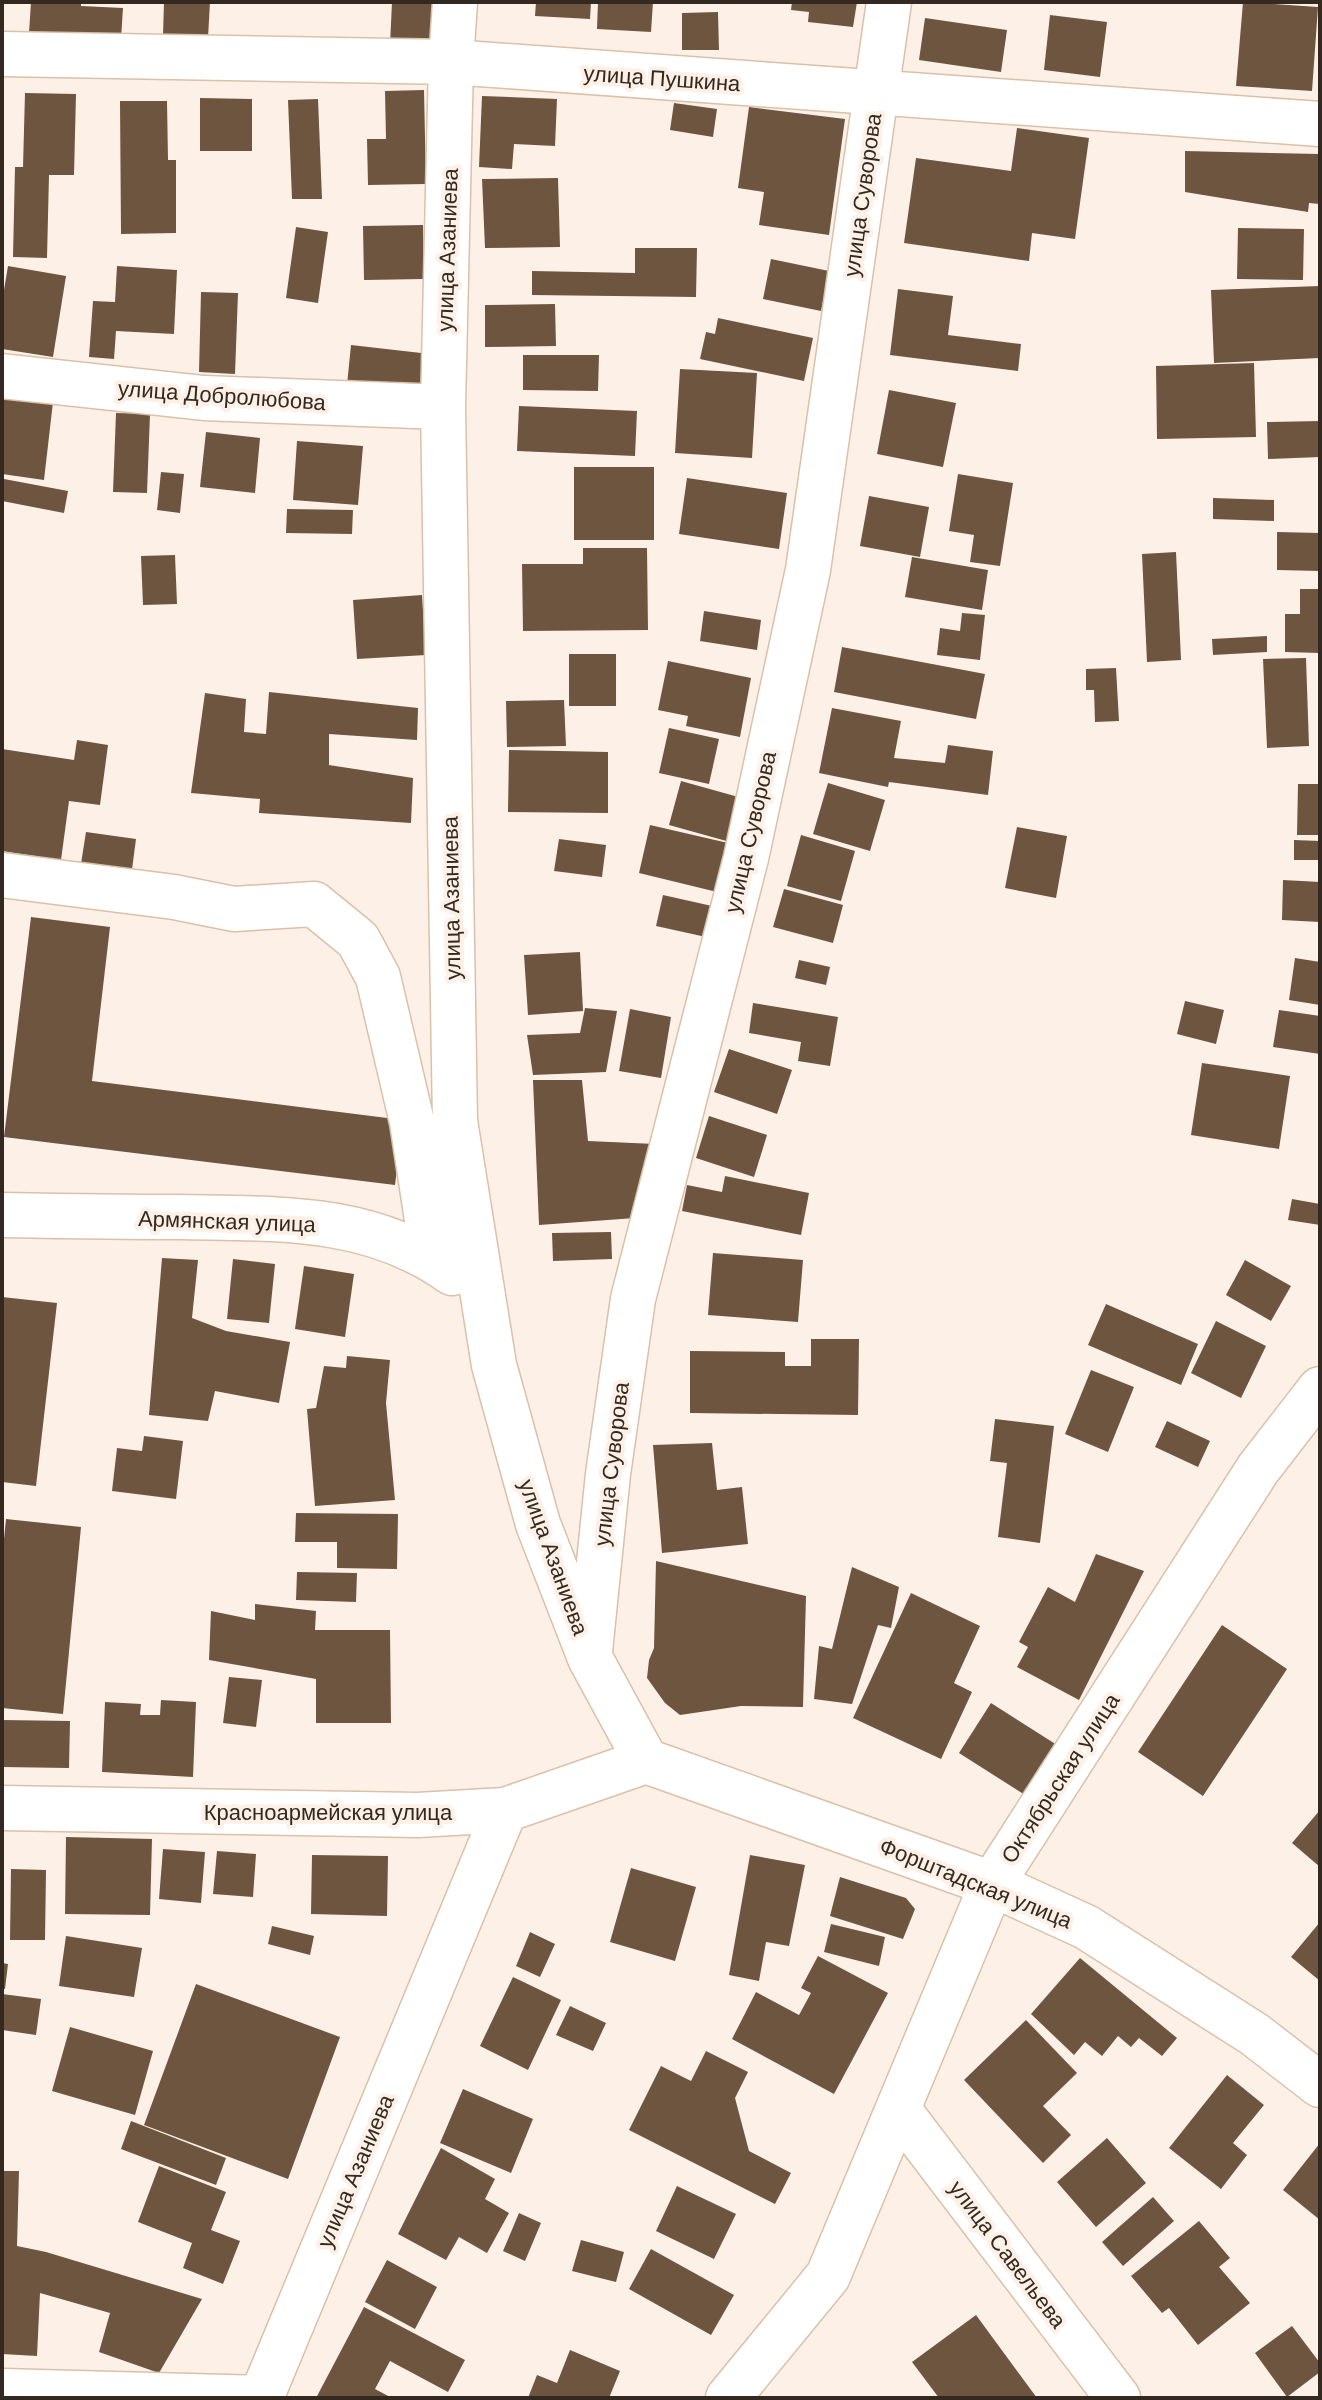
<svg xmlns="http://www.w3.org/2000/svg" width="1322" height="2400" viewBox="0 0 1322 2400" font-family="'DM Sans',sans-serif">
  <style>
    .building { fill: #6d553f }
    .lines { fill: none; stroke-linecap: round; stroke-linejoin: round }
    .minor-casing { stroke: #dcc0a8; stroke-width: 47 }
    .minor { stroke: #fff; stroke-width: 44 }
    .labels { text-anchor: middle; stroke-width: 8; stroke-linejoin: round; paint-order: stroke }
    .street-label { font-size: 22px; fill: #342920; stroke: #fdf1e7 }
  </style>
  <rect width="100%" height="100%" fill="#fdf1e7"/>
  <path class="building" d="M31 2H81V6L123 8 121 39 29 33Z
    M164 2H210L208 38 163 35Z
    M392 2H435L433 46 390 45Z
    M536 2H591L590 19 535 16Z
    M598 2H653L651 32 597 29Z
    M792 2H857L853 27 808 22 809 12 791 10Z
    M1243 2 1318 7 1312 91 1236 86Z
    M718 12 719 50H682V13Z
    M1050 15 1107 22 1100 77 1044 70Z
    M925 18 1007 30 1001 72 919 60Z
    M424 90 426 184 368 185 367 139H386L385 91Z
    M25 93 76 94 74 175H49L47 258 13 257 15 167H23Z
    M482 96 557 99 555 146 514 144 512 169 479 167Z
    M200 98 252 99V151H200Z
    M318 99 322 199H292L288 100Z
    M120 101H167L168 160H176V233L121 234Z
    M674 103 717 109 713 137 670 130Z
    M749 107 845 119 829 235 759 225 764 192 738 188Z
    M1017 128 1089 138 1075 239 1032 233 1029 261 904 243 916 158 1011 171Z
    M1185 151 1320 154V204L1309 203 1308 212 1185 192Z
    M558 178 560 247 485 248 482 179Z
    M423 225 424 279 364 280 363 226Z
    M296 227 328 232 318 303 286 298Z
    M1238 228 1304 229 1303 280 1237 279Z
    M635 248H697L696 297 532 295V271L635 273Z
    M771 259 829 271 821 311 763 299Z
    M8 266 66 276 53 357 2 349V302Z
    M117 266 177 270 174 334 116 331 114 359 89 357 93 301 115 302Z
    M1320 286V358L1214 363 1211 290Z
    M898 289 953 296 948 335 1021 344 1018 371 890 355Z
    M201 292 238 293 235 374 199 372Z
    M555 304 556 346 485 347V305Z
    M718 318 813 338 804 381 700 359 706 332 715 334Z
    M351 345 430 354 426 393 347 385Z
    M523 355H599L598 391 523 390Z
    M1254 363 1256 437 1157 439 1156 366Z
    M680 369 757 373 752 458 675 453Z
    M889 390 956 403 943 467 877 454Z
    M2 395 53 402 44 480 2 474Z
    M519 406 637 411 635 456 517 451Z
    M116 413 150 414 147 493 113 492Z
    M1320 421V457L1268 459 1267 422Z
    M206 432 260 438 255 493 200 487Z
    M297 441 363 446 358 505 293 500Z
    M574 467H654V540H574Z
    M161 472 184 474 180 513 157 510Z
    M958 474 1013 483 1000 566 970 562 974 535 949 531Z
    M687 478 787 493 779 549 679 534Z
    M4 479 68 491 64 513 2 501Z
    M869 496 929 507 920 557 860 546Z
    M1213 498 1274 500V521L1213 519Z
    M287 509 353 510 352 534 286 533Z
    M1277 532 1320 533V571L1277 570Z
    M583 548H647L648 630 523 631 522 564H583Z
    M1176 552 1181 660 1147 662 1142 554Z
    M175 555 177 604 143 605 141 556Z
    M912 557 988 570 982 610 905 597Z
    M1300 589H1320V653L1285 652V614H1300Z
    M422 595 426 655 357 659 353 600Z
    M704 611 761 620 757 650 700 641Z
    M962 613 985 615 980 660 937 655 940 628 960 631Z
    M1267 636V652L1213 655 1212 639Z
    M842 647 985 674 976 719 834 692Z
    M569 654H616V706H569Z
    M1306 658 1309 746 1267 748 1263 659Z
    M668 661 751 678 740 737 686 726 688 716 658 710Z
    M1116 668 1119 721 1095 722 1094 690H1086V669Z
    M269 692 418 708 417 740 329 734V765L413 778 411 823 259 813 260 799 191 793 205 693 246 699 244 732 266 734Z
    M564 700 566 746 507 747 506 701Z
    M832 708 901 721 894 758 945 763 948 745 993 751 988 795 889 782 888 787 819 773Z
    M669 728 719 739 709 784 659 773Z
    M77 740 108 745 100 805 69 801 61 860 2 851V749L74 760Z
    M509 750 608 752V813L508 812Z
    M681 781 742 798 730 842 669 825Z
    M828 783 885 800 870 851 813 834Z
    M1298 784H1320V835H1297Z
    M650 825 728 843 717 892 639 873Z
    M1017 827 1067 836 1056 898 1005 888Z
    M86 832 136 839 131 877 80 870Z
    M801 835 855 851 841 901 787 886Z
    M559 839 606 845 602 877 554 871Z
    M1294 840 1320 841V860H1294Z
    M1283 880 1320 882V922L1282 920Z
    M784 889 843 905 833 943 773 927Z
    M663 895 712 906 706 937 656 926Z
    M31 917 110 927 92 1081 403 1120 395 1185 4 1137Z
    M580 952 583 1011 528 1015 524 955Z
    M1295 958 1320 962V1005L1289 1000Z
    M799 960 830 967 826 985 795 978Z
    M1185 1001 1224 1010 1216 1044 1177 1034Z
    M753 1003 838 1017 830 1066 798 1061 801 1042 749 1033Z
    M585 1008 617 1011 606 1072 533 1075 527 1035 580 1033Z
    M630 1009 671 1017 661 1078 619 1071Z
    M1279 1010 1320 1016V1054L1273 1047Z
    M729 1049 792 1070 777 1114 714 1092Z
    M1202 1063 1290 1076 1279 1149 1191 1135Z
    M533 1080H582L588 1141 655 1144 635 1218 539 1225Z
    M709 1116 767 1135 754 1177 696 1158Z
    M725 1176 809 1193 801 1235 682 1211 687 1185 722 1192Z
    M1292 1199 1320 1204V1225L1288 1220Z
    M611 1232 612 1259 553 1261 552 1233Z
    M713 1253 803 1260 798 1322 708 1315Z
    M162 1258 198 1260 192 1318 226 1331 290 1342 279 1403 215 1391 208 1421 149 1415Z
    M233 1259 275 1264 269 1323 227 1319Z
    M1245 1260 1291 1286 1271 1321 1226 1295Z
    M304 1266 354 1274 345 1337 295 1329Z
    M2 1297 57 1303 36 1486 2 1482Z
    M1106 1304 1198 1344 1181 1385 1088 1345Z
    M1216 1321 1266 1346 1241 1398 1191 1373Z
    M811 1339H859L858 1415 690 1413V1351L785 1352V1366H811Z
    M347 1356 390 1360 386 1403 395 1500 315 1506 307 1409 316 1408 324 1366 346 1368Z
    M1091 1370 1134 1387 1108 1452 1065 1434Z
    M995 1419 1054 1426 1040 1543 998 1537 1007 1463 990 1461Z
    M1167 1421 1210 1441 1198 1467 1155 1447Z
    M144 1436 183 1441 176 1499 112 1491 117 1448 142 1451Z
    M712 1443 717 1490 742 1487 748 1544 662 1553 653 1445Z
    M296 1513 398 1514 397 1569 337 1568V1542H295Z
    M6 1519 81 1527 63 1714 2 1708V1559Z
    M1096 1554 1144 1571 1079 1700 1017 1667 1028 1647 1019 1642 1048 1587 1075 1602Z
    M656 1561 806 1596 803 1707 741 1706 680 1715 665 1703 647 1678 649 1660 654 1648Z
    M852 1567 899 1587 891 1628 878 1625 852 1704 814 1699 819 1646 832 1649Z
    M297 1572 357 1573 356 1602 296 1600Z
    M911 1593 980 1626 954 1683 972 1692 941 1759 853 1718Z
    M255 1604 316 1611 315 1630H390L391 1723H316V1679L209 1660 211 1611 255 1620Z
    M1222 1625 1287 1669 1203 1796 1138 1752Z
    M229 1677 262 1680 256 1727 223 1723Z
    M161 1700 196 1702 193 1777 102 1772 105 1702 141 1704 140 1715H160Z
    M991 1703 1057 1745 1025 1795 959 1753Z
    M2 1720 70 1721 69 1768 2 1767Z
    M1320 1810V1867L1292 1843Z
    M66 1837 152 1839 150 1915 65 1914Z
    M163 1849 205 1852 201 1903 159 1899Z
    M217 1851 256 1854 253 1897 213 1894Z
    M312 1855 388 1856 387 1916 311 1914Z
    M750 1855 805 1865 789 1946 766 1942 759 1981 729 1975Z
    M631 1868 696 1887 675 1961 610 1942Z
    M11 1869 46 1870 45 1940H10Z
    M840 1877 906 1898 915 1909 903 1939 830 1916Z
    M1320 1922V1981L1291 1957Z
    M831 1924 885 1937 879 1966 824 1952Z
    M272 1926 314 1936 310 1955 268 1944Z
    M530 1932 555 1944 540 1977 516 1966Z
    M66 1936 142 1948 134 1997 59 1986Z
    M818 1956 888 1993 834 2094 732 2039 756 1992 799 2015 811 1993 801 1988Z
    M1080 1958 1177 2038 1162 2056 1139 2038 1131 2047 1118 2036 1102 2056 1085 2042 1074 2055 1031 2014Z
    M2 1963 8 1964 5 1989H2Z
    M513 1977 561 2000 528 2070 480 2046Z
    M196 1984 340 2037 288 2179 144 2125Z
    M2 1994 41 1999 36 2035 2 2030Z
    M570 2006 606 2023 593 2051 556 2035Z
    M1026 2020 1077 2073 1043 2106 1071 2135 1043 2163 964 2080Z
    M70 2027 153 2051 135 2115 52 2091Z
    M706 2051 748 2072 735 2098 749 2151 791 2173 775 2204 629 2130 661 2066 691 2081Z
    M1227 2075 1264 2105 1233 2143 1247 2155 1221 2189 1169 2148Z
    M463 2089 533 2119 511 2173 440 2143Z
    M131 2121 226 2158 216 2185 121 2149Z
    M1107 2138 1146 2183 1096 2227 1057 2182Z
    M1320 2143V2220L1283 2190Z
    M441 2148 495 2179 485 2199 509 2213 487 2253 459 2237 446 2260 398 2234Z
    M159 2166 226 2192 211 2230 240 2241 223 2284 183 2268 192 2243 138 2222Z
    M2 2171H19L17 2246 46 2252 202 2299 159 2373 99 2352 110 2313 40 2293 37 2356 2 2354Z
    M677 2186 736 2214 714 2259 656 2231Z
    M1153 2197 1174 2221 1123 2266 1102 2242Z
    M519 2213 541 2223 525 2261 503 2251Z
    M1199 2221 1230 2258 1219 2267 1250 2303 1198 2345 1169 2308 1162 2313 1131 2276Z
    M581 2240 624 2252 616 2282 572 2271Z
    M651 2249 734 2295 711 2335 629 2289Z
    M387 2260 437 2287 415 2329 365 2302Z
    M364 2307 465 2360 448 2392 390 2361 375 2389 392 2398H316Z
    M976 2315 1037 2398H939L912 2362Z
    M1292 2326 1320 2363V2372L1287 2397 1255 2353Z
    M570 2350 620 2371 609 2398H528L537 2375 557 2383Z"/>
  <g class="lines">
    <defs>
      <path id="minor" d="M455 2 451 62 443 407 455 1121 494 1365 538 1524 590 1658 646 1761
        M2 54 451 62 1320 124
        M2 376 204 398 443 407
        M2 875 174 897 234 909 314 904 358 940 378 977 412 1122 433 1259
        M2 1215C61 1216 121 1217 180 1217 277 1219 370 1214 452 1273
        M590 1651 608 1474 633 1299 746 858 808 570 889 2
        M646 1761 992 1884 1086 1927 1254 2034 1320 2085
        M2 1808 418 1815 505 1810 646 1761
        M898 2109 1118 2398
        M2 2391 261 2398
        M261 2398 505 1810
        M728 2398 828 2276 992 1884 1258 1469 1320 1389"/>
    </defs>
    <use href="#minor" class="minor-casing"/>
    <use href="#minor" class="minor"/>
  </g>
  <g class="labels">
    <g class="street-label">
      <text transform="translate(662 78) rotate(4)" y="8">улица Пушкина</text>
      <text transform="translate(862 195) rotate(-82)" y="8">улица Суворова</text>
      <text transform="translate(447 250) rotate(-88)" y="8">улица Азаниева</text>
      <text transform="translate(222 395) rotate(4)" y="8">улица Добролюбова</text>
      <text transform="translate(750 832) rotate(-77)" y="8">улица Суворова</text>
      <text transform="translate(451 898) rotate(-91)" y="8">улица Азаниева</text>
      <text transform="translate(227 1221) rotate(2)" y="8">Армянская улица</text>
      <text transform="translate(611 1464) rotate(-83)" y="8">улица Суворова</text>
      <text transform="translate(554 1557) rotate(70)" y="8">улица Азаниева</text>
      <text transform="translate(1060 1778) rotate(-57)" y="8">Октябрьская улица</text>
      <text x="328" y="1820">Красноармейская улица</text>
      <text transform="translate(976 1883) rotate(22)" y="8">Форштадская улица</text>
      <text transform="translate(355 2171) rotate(-67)" y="8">улица Азаниева</text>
      <text transform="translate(1008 2254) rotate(53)" y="8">улица Савельева</text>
    </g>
  </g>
  <rect width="1322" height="2400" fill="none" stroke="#342920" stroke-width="8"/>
</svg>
